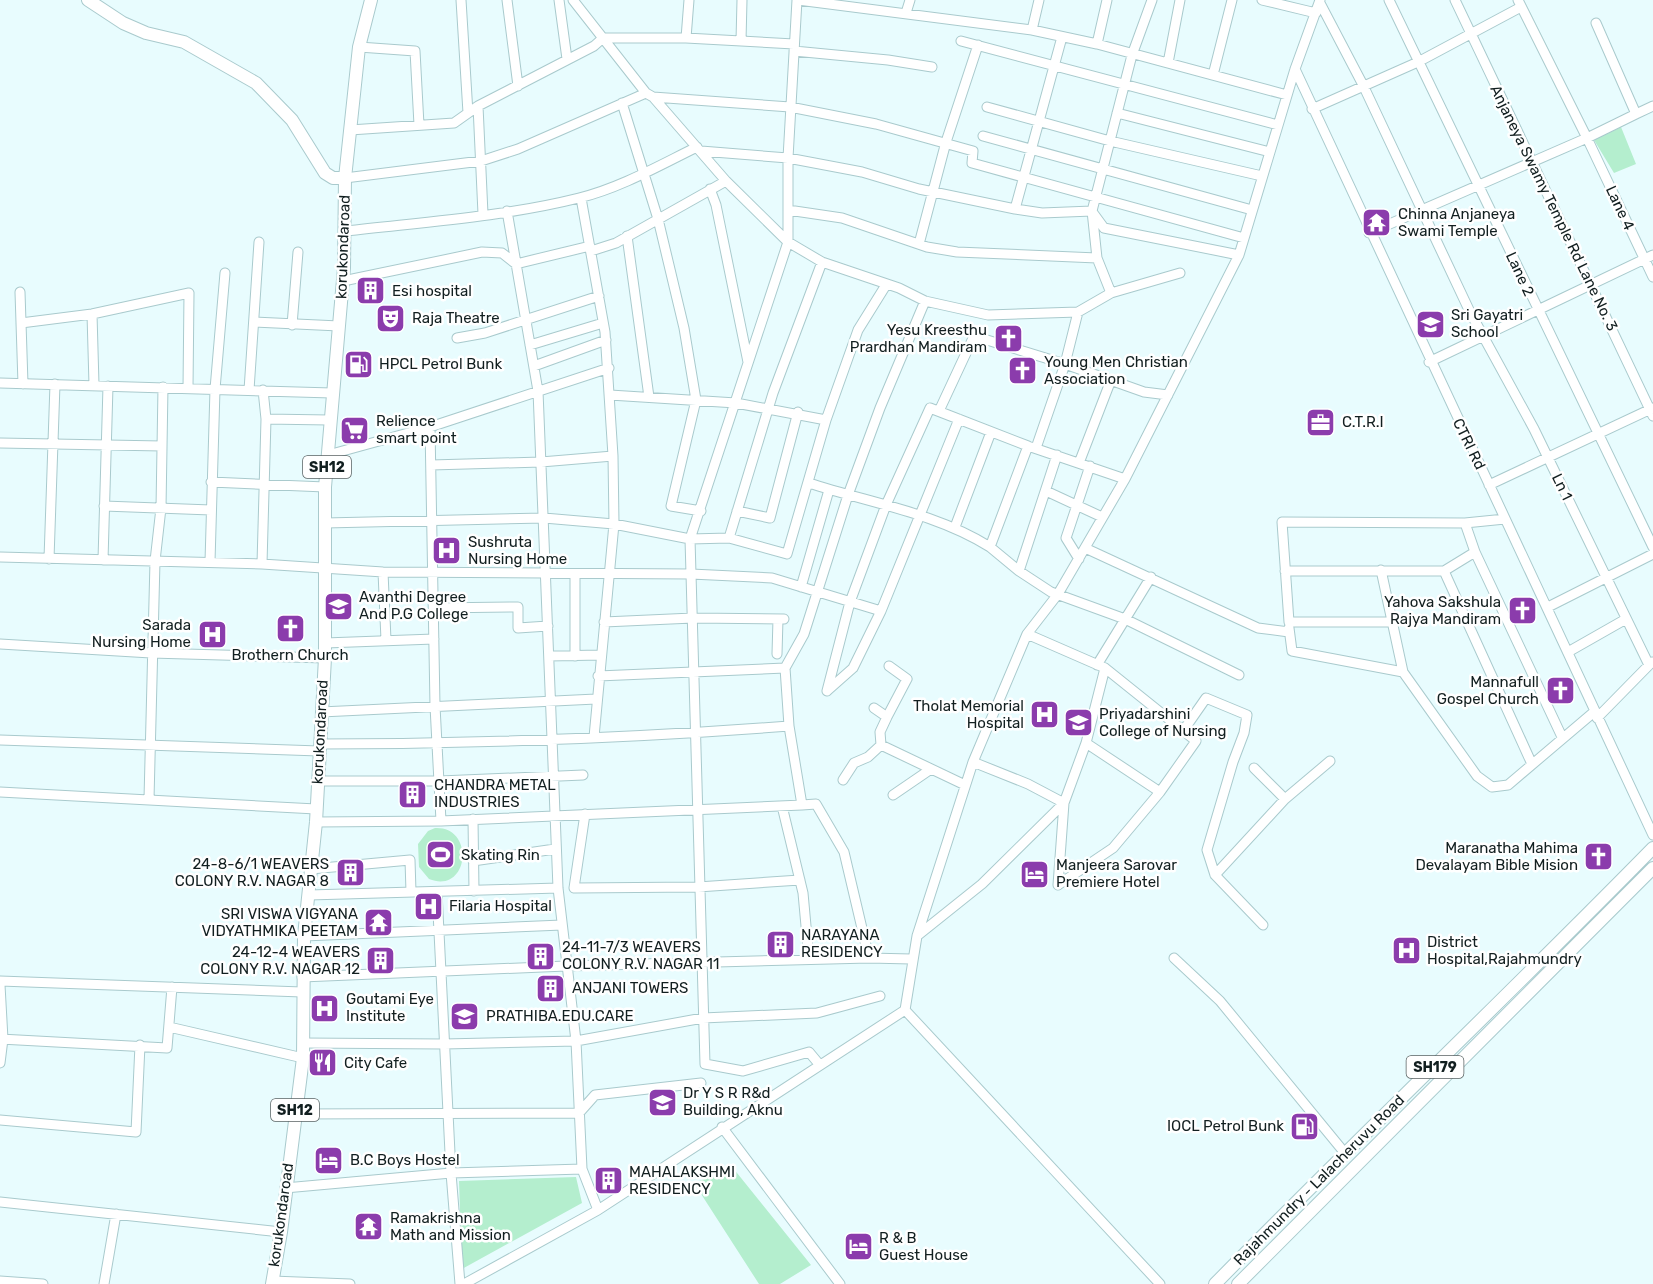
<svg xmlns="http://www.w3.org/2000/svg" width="1653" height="1284" viewBox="0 0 1653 1284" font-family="Rubik,sans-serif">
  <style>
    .green { fill: #b4eece }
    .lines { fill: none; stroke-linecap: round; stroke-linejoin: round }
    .minor-casing { stroke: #a9cacd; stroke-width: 11 }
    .major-casing { stroke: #a9cacd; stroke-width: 14 }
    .minor { stroke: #fff; stroke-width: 9 }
    .major { stroke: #fff; stroke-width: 12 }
    .labels { text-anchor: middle; stroke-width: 5; stroke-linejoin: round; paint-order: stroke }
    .shield { fill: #fff; stroke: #596263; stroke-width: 1.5 }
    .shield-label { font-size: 14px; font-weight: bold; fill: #121f20 }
    .street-label { font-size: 15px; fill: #121f20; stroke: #fff }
    .poi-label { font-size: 15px; fill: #121f20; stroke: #fff; text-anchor: start }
  </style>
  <rect width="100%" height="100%" fill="#e8fcfe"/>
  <path class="green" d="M1621 127 1636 164 1614 173 1594 140Z
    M435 828C476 826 469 895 429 879L419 867 418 844 428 831Z
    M733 1168 811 1265 780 1284H759L694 1183Z
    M576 1177 582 1203 462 1269 459 1181Z"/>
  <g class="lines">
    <defs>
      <path id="minor" d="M461 0 468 113
        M507 0 518 86
        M559 0 567 59
        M573 0 646 93 653 97 726 181 788 242 822 262 899 288 925 301 988 315 1078 312 1111 293 1180 273
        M797 0 788 158V242L690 539 705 1064 743 1071 809 1052 819 1064
        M798 0 1032 30 1097 44 1287 95
        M1262 0 1316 13
        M1389 0 1653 547
        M1455 0 1653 416
        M1320 3 1363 85 1470 312 1534 429 1649 665
        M906 13 910 0
        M1596 23 1636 114 1587 138 1653 277
        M1032 30 1039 0
        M686 38 689 0
        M741 41 742 0
        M961 41 1278 125
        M1097 44 1107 0
        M359 47 415 51 419 125
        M794 51 888 60 932 67
        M1168 63 1180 0
        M1295 69 1653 835
        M1213 75 1232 0
        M653 97 790 107 876 124 973 151 972 163 1244 238
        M622 103 658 219 684 328 696 400 671 506 701 511
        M478 106 483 214
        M987 107 1110 141 1262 176
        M1312 109 1418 62 1521 7
        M1117 113 1270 152
        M1636 114 1653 106
        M350 130 454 123 478 106 594 46 603 38H686L794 44
        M983 136 1252 210
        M701 151 788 158 862 172 919 189 1015 209 1042 213 1092 211
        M345 178 481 161 518 149 646 93
        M710 189 716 205 748 362
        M581 198 605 332 613 456 614 524 594 737
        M1015 209 1062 37
        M788 210 842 218 927 247 957 252 1097 258
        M507 211 538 391 558 888 576 1041 582 1169 598 1210
        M1093 213 1104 228 1239 255
        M346 231C423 222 503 217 579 198 620 188 660 165 697 147
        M1369 233 1587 138 1518 0
        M627 236 649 397
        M919 244 946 142 978 45
        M591 251 616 243 726 181
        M343 281 482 252 502 253 516 264 590 246
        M20 292 23 384
        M1111 293 1097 258 1092 211 1132 55 1152 0
        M92 314 94 385
        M254 322 339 326
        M21 323 92 314 189 293 188 388
        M292 325 298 252
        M457 338 485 333 599 296
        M530 345 603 323
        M1429 362 1653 255
        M534 366 606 340
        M0 383 332 393
        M249 390 259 242
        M610 395 736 403 826 420
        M939 411 974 336 1065 364 1144 392 1168 395
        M266 419 329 420
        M430 427 435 706 441 821
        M0 443 162 446
        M1031 447 1125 479
        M1036 448 1065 364 1078 312
        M328 455 430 427 609 368
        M1079 463 1111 380
        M431 465 541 462 613 456
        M211 482 325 487
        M809 483C870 503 936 513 990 547L1028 446 930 408 886 505 850 602 827 691
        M1489 485 1653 408
        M1046 491 1102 517
        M104 506 211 510
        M737 511 770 518 798 412
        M325 523 544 518 614 524 690 539 729 538 787 554 826 420 858 330 886 285
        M1465 523 1505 519
        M955 527 991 432
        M729 538 773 393 822 262
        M990 547 1019 571 1057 455
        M1085 548 1258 628 1289 632
        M0 557 262 564 383 572 691 574 772 578 881 611
        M49 559 55 384
        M1079 559 1066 538 1090 466
        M103 560 108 386
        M210 562 215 389 225 273
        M262 564 266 419 263 390
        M1381 570 1403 672 1477 776 1492 787 1508 785 1594 712
        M1019 571 1051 592 1125 619 1239 675
        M1285 571H1444L1475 552
        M1444 571 1531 762
        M383 572 386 640
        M575 574V656
        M801 587 829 490
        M1548 607 1653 554
        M434 608 518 607V628L548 626
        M604 622 693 618 784 619
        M1394 622H1289L1282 522 1465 523 1475 552 1562 737
        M1289 628 1292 651 1403 672
        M1027 634 1105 668 1196 741 1160 792 1113 848 1058 885
        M325 643 434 639
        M0 644 151 653 325 658
        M1568 652 1626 619
        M777 654 778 619
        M549 656 601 655
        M1097 665 1151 577
        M598 676 785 668
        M827 691 853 668 881 611 959 419
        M874 708 887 717 880 732 881 745 965 785
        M321 712 596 699
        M887 717 907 679 889 666
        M1597 718 1652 662
        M1183 731 1206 698 1247 715 1244 733 1233 762 1207 850 1215 875
        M0 740 319 751
        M1086 743 1160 792
        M320 744C476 744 633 738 789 726
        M1254 768 1285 799
        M843 780 854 763 868 757 881 745
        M317 781H440L583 775
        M0 792 316 809
        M893 795 931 769
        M149 799 155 561 161 508 163 387
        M802 805 816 804 844 852 869 958
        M782 806 803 893 809 959
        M585 814 574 888 698 887 800 880
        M473 819 474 891
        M316 822 441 821 802 805 789 726 785 668 804 634 848 495 880 408 925 301
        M473 861 555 849
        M311 869 410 860 411 892
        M1058 885 1064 803 1086 743 1105 668
        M437 892 451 1173 460 1284
        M309 895 558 888
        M1263 925 1215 875 1285 799 1330 761
        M304 936 562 925
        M917 936 982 884 1064 803 1028 784 973 762
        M1174 958 1220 1001 1344 1152
        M302 977 566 966 869 958 911 959
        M0 981 302 992
        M0 985 3 1039 0 1063
        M169 1027 303 1058
        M0 1039 167 1048 172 987
        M303 1043 444 1044 576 1041 703 1018 817 1013 880 996
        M294 1114 579 1113 595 1095 701 1083
        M0 1120 136 1132 140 1045
        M722 1127 840 1284
        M285 1188 451 1173 582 1169
        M0 1202 281 1232
        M0 1281 43 1284
        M272 1281 350 1284
        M104 1284 116 1214
        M464 1284 598 1210 905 1010
        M1160 1284 905 1010 917 936 973 762 1027 634 1058 594 1125 479 1239 255 1295 69 1320 0"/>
      <path id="major" d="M88 0 123 23 146 33 184 42 256 83 292 120 325 173 333 178H345
        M272 1284 281 1232 303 1058 304 936 316 822 325 658V487L344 268 345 178 359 47 371 0
        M1215 1284C1359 1137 1509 995 1653 848
        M1238 1284 1653 868"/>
    </defs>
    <use href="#minor" class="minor-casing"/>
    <use href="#major" class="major-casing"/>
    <use href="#minor" class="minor"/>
    <use href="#major" class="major"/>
  </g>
  <defs>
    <symbol id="temple-square" viewBox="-11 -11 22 22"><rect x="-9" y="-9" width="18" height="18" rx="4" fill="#8b3cac" stroke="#fff"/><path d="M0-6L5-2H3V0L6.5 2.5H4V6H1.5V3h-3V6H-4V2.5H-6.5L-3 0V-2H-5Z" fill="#fff"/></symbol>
    <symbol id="building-square" viewBox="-11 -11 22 22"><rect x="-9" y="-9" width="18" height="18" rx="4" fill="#8b3cac" stroke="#fff"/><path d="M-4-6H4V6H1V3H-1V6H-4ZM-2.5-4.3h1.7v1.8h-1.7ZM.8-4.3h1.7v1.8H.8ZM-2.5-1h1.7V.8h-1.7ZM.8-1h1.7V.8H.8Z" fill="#fff"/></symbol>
    <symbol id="theatre-square" viewBox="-11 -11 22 22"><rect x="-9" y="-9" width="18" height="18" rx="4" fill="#8b3cac" stroke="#fff"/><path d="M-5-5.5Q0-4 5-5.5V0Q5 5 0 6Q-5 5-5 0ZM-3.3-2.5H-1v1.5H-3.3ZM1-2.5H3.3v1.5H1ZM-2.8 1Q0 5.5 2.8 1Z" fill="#fff"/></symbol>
    <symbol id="school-square" viewBox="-11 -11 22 22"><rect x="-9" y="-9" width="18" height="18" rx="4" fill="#8b3cac" stroke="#fff"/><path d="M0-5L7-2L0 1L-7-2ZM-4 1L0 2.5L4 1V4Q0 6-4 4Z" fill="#fff"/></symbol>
    <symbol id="church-square" viewBox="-11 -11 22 22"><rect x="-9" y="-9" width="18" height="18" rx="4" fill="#8b3cac" stroke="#fff"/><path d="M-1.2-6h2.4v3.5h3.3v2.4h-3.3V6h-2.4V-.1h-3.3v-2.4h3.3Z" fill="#fff"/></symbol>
    <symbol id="fuel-square" viewBox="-11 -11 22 22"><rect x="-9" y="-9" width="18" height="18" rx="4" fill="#8b3cac" stroke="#fff"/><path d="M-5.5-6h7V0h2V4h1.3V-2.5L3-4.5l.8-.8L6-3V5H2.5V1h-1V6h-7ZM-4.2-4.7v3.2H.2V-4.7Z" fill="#fff"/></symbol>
    <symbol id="office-square" viewBox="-11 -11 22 22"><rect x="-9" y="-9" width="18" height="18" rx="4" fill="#8b3cac" stroke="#fff"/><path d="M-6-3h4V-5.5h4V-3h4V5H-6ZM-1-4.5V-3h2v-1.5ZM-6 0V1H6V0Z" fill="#fff"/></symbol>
    <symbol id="supermarket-square" viewBox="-11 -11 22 22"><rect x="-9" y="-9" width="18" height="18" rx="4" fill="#8b3cac" stroke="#fff"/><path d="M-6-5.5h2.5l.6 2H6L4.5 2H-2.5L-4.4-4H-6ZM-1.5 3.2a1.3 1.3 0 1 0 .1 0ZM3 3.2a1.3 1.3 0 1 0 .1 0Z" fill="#fff"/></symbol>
    <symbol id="hospital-square" viewBox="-11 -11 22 22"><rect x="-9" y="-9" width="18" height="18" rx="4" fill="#8b3cac" stroke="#fff"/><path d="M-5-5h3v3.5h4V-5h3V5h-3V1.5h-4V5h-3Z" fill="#fff"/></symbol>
    <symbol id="university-square" viewBox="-11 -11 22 22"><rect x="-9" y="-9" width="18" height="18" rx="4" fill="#8b3cac" stroke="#fff"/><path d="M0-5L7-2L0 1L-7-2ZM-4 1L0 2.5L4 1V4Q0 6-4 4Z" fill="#fff"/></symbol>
    <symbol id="stadium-square" viewBox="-11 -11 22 22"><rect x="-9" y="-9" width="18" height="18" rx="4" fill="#8b3cac" stroke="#fff"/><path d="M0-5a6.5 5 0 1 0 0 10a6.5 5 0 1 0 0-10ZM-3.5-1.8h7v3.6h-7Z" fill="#fff"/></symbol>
    <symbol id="hotel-square" viewBox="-11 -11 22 22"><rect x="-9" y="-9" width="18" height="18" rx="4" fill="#8b3cac" stroke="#fff"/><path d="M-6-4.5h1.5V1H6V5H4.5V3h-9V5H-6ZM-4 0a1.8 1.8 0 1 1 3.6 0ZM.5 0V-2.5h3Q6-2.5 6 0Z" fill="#fff"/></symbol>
    <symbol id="restaurant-square" viewBox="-11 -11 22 22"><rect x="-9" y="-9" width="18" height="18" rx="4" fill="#8b3cac" stroke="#fff"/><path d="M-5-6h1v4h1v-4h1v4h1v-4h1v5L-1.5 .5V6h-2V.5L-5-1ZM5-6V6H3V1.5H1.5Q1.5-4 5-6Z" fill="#fff"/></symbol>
  </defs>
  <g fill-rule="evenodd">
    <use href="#temple-square" x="1360" y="206" width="33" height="33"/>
    <use href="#building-square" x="354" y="274" width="33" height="33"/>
    <use href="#theatre-square" x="374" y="302" width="33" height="33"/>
    <use href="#school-square" x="1414" y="308" width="33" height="33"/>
    <use href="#church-square" x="992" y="322" width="33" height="33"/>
    <use href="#fuel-square" x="342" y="348" width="33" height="33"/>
    <use href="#church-square" x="1006" y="354" width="33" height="33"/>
    <use href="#office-square" x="1304" y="406" width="33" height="33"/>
    <use href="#supermarket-square" x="338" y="414" width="33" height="33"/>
    <use href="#hospital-square" x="430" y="534" width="33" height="33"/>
    <use href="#university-square" x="322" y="590" width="33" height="33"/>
    <use href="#church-square" x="1506" y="594" width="33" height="33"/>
    <use href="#church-square" x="274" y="612" width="33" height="33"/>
    <use href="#hospital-square" x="196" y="618" width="33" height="33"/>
    <use href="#church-square" x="1544" y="674" width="33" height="33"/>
    <use href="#hospital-square" x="1028" y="698" width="33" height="33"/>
    <use href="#university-square" x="1062" y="706" width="33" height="33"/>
    <use href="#building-square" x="396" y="778" width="33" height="33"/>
    <use href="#stadium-square" x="424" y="838" width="33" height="33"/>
    <use href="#church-square" x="1582" y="840" width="33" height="33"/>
    <use href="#building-square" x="334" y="856" width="33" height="33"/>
    <use href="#hotel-square" x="1018" y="858" width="33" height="33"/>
    <use href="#hospital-square" x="412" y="890" width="33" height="33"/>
    <use href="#temple-square" x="362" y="906" width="33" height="33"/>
    <use href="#building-square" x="764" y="928" width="33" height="33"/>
    <use href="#hospital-square" x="1390" y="934" width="33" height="33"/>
    <use href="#building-square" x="524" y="940" width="33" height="33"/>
    <use href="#building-square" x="364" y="944" width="33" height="33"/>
    <use href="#building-square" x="534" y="972" width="33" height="33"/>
    <use href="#hospital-square" x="308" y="992" width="33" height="33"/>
    <use href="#school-square" x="448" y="1000" width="33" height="33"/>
    <use href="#restaurant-square" x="306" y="1046" width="33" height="33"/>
    <use href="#university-square" x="646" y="1086" width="33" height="33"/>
    <use href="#fuel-square" x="1288" y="1110" width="33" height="33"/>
    <use href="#hotel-square" x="312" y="1144" width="33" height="33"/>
    <use href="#building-square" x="592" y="1164" width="33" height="33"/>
    <use href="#temple-square" x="352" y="1210" width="33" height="33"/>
    <use href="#hotel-square" x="842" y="1230" width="33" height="33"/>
  </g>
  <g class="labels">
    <g class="shield">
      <rect x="303" y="456" width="48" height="22" rx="4.5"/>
      <rect x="1406.5" y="1056" width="57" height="22" rx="4.5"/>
      <rect x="271" y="1099" width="48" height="22" rx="4.5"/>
    </g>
    <g class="shield-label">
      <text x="327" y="472">SH12</text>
      <text x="1435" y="1072">SH179</text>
      <text x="295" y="1115">SH12</text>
    </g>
    <g class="street-label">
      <text transform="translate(1554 208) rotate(64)" y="5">Anjaneya Swamy Temple Rd Lane No. 3</text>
      <text transform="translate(1620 208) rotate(65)" y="5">Lane 4</text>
      <text transform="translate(343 247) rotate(-88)" y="5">korukondaroad</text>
      <text transform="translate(1520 274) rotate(65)" y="5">Lane 2</text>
      <text transform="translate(1469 444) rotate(64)" y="5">CTRI Rd</text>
      <text transform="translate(1562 487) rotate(64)" y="5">Ln 1</text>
      <text transform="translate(320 732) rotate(-87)" y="5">korukondaroad</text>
      <text transform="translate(1319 1180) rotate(-45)" y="5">Rajahmundry - Lalacheruvu Road</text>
      <text transform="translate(281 1215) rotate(-82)" y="5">korukondaroad</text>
    </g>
    <g class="poi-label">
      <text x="1398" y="219">Chinna Anjaneya<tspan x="1398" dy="17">Swami Temple</tspan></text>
      <text x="392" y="296">Esi hospital</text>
      <text x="1451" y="320">Sri Gayatri<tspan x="1451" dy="17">School</tspan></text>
      <text x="412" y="323">Raja Theatre</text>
      <text x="987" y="335" text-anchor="end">Yesu Kreesthu<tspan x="987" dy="17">Prardhan Mandiram</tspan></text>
      <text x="1044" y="367">Young Men Christian<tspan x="1044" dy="17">Association</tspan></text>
      <text x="379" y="369">HPCL Petrol Bunk</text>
      <text x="376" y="426">Relience<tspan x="376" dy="17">smart point</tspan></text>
      <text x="1342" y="427">C.T.R.I</text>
      <text x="468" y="547">Sushruta<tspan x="468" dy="17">Nursing Home</tspan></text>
      <text x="359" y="602">Avanthi Degree<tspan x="359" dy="17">And P.G College</tspan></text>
      <text x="1501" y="607" text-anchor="end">Yahova Sakshula<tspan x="1501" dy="17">Rajya Mandiram</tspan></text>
      <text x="191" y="630" text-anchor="end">Sarada<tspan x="191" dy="17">Nursing Home</tspan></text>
      <text x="290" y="660" text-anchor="middle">Brothern Church</text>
      <text x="1539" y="687" text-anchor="end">Mannafull<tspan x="1539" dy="17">Gospel Church</tspan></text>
      <text x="1024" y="711" text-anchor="end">Tholat Memorial<tspan x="1024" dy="17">Hospital</tspan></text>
      <text x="1099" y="719">Priyadarshini<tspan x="1099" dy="17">College of Nursing</tspan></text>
      <text x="434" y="790">CHANDRA METAL<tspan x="434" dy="17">INDUSTRIES</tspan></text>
      <text x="1578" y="853" text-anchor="end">Maranatha Mahima<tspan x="1578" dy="17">Devalayam Bible Mision</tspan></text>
      <text x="461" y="860">Skating Rin</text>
      <text x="329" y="869" text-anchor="end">24-8-6/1 WEAVERS<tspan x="329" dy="17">COLONY R.V. NAGAR 8</tspan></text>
      <text x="1056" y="870">Manjeera Sarovar<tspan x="1056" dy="17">Premiere Hotel</tspan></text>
      <text x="449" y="911">Filaria Hospital</text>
      <text x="358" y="919" text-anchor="end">SRI VISWA VIGYANA<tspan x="358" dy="17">VIDYATHMIKA PEETAM</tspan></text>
      <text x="801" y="940">NARAYANA<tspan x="801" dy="17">RESIDENCY</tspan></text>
      <text x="1427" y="947">District<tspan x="1427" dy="17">Hospital,Rajahmundry</tspan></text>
      <text x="562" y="952">24-11-7/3 WEAVERS<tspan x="562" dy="17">COLONY R.V. NAGAR 11</tspan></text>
      <text x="360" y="957" text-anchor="end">24-12-4 WEAVERS<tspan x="360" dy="17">COLONY R.V. NAGAR 12</tspan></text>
      <text x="572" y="993">ANJANI TOWERS</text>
      <text x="346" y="1004">Goutami Eye<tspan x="346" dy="17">Institute</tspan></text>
      <text x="486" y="1021">PRATHIBA.EDU.CARE</text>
      <text x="344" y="1068">City Cafe</text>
      <text x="683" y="1098">Dr Y S R R&amp;d<tspan x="683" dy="17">Building, Aknu</tspan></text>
      <text x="1284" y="1131" text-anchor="end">IOCL Petrol Bunk</text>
      <text x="350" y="1165">B.C Boys Hostel</text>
      <text x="629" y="1177">MAHALAKSHMI<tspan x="629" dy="17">RESIDENCY</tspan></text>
      <text x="390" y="1223">Ramakrishna<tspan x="390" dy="17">Math and Mission</tspan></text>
      <text x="879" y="1243">R &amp; B<tspan x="879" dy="17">Guest House</tspan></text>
    </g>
  </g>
</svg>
